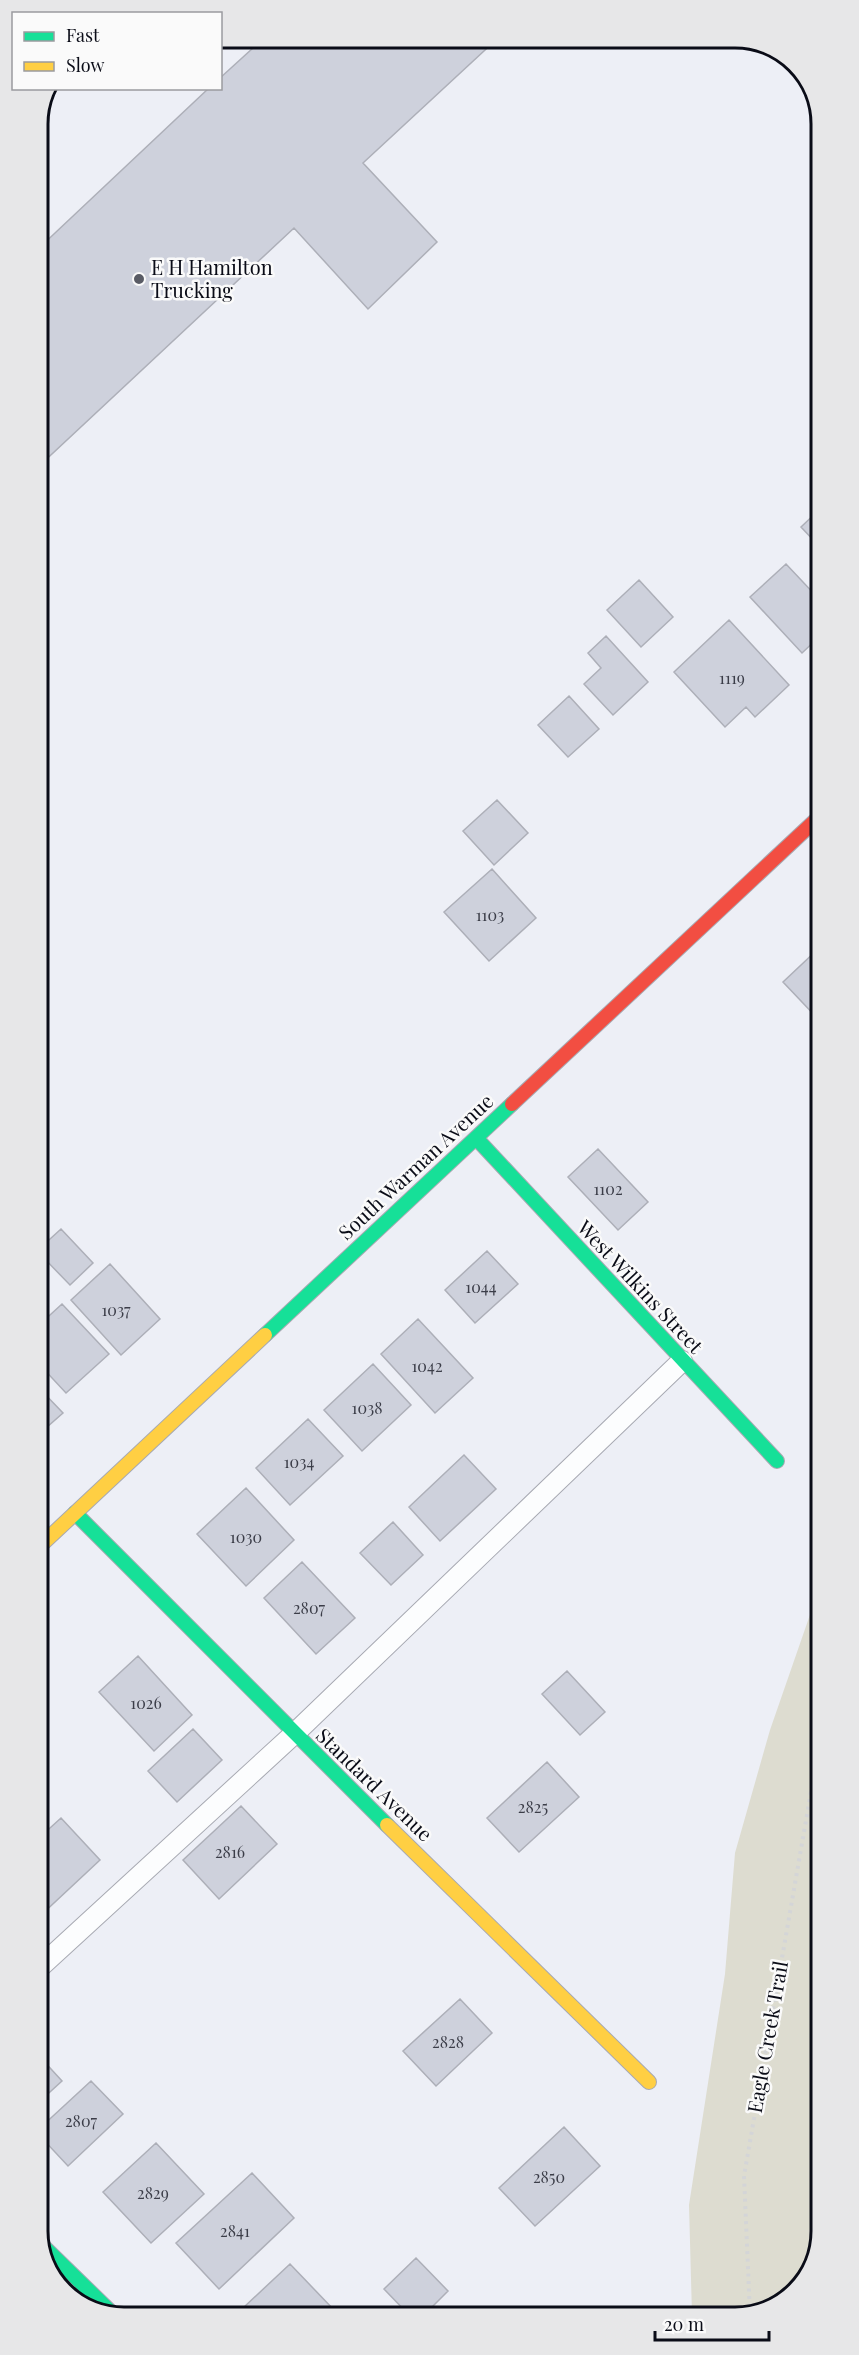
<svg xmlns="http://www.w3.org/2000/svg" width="859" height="2355" viewBox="0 0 859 2355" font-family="'Playfair Display',serif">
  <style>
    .green { fill: #dddcd0 }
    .building { fill: #ced1dc; stroke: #adafb8; stroke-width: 1.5 }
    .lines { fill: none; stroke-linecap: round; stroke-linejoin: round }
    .lane-casing { stroke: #a7a9b2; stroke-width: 22 }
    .fast-casing { stroke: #a7a9b2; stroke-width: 16 }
    .slow-casing { stroke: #a7a9b2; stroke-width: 16 }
    .jam-casing { stroke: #a7a9b2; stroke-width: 16 }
    .path { stroke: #d4d5d7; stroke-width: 4; stroke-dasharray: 3 4.5; stroke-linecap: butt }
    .lane { stroke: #fcfdfe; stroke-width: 20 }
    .fast { stroke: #16e098; stroke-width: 14 }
    .slow { stroke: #ffcf43; stroke-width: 14 }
    .jam { stroke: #f24e42; stroke-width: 14 }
    .poi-dot { fill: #595b65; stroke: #fafafa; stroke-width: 2 }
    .labels { text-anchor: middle; stroke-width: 5; stroke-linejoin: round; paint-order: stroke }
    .number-label { font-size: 16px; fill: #3b3d48 }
    .poi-label { font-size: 20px; fill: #0a0c17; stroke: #fafafa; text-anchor: start }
    .street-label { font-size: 20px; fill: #0a0c17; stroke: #fafafa }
    .rim { fill: none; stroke: #0a0c17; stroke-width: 3 }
  </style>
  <rect width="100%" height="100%" fill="#edeff6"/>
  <path class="green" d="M821 1583V2231L803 2284 758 2314 692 2315 689 2205 725 1974 735 1853 770 1730Z"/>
  <path class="building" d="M264 38H498L363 163 437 242 368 309 294 228 38 467V249L209 88H220V78Z
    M819 510V546L801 527Z
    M786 564 819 599V637L802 653 750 597Z
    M639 580 673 617 641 647 607 610Z
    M729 620 789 685 755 717 746 707 725 727 674 672Z
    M606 636 648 682 613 715 584 684 601 668 588 653Z
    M569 696 599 729 568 757 538 725Z
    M497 800 528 833 494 865 463 831Z
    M492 869 536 918 489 961 444 912Z
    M817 950 820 952V1021L783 982Z
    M598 1149 648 1202 618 1230 568 1177Z
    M61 1229 93 1263 70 1285 39 1253V1249Z
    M487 1251 518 1284 475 1323 445 1290Z
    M110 1264 160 1319 121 1355 71 1300Z
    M62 1304 109 1354 66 1393 39 1364V1325Z
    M418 1319 473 1378 435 1413 381 1354Z
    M373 1364 411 1405 362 1451 324 1410Z
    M39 1388 63 1413 39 1434Z
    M308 1419 343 1456 290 1505 256 1468Z
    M464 1455 496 1489 440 1541 409 1507Z
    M246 1488 294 1540 246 1586 197 1534Z
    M393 1522 423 1555 391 1585 360 1553Z
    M302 1562 355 1618 316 1654 264 1598Z
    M138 1656 192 1715 154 1751 99 1692Z
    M567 1671 605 1712 580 1735 542 1694Z
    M193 1729 222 1760 177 1802 148 1771Z
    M547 1762 579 1797 519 1852 487 1818Z
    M241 1806 277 1844 219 1899 183 1860Z
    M61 1818 100 1860 40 1916V1837Z
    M460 1999 492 2033 436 2086 403 2051Z
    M40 2057 62 2081 40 2101Z
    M91 2081 123 2114 68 2166 40 2136V2128Z
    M564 2127 600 2166 535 2226 499 2188Z
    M156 2143 204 2194 151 2243 103 2192Z
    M252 2173 294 2218 219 2289 176 2243Z
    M416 2258 448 2291 423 2316H410L384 2289Z
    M290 2264 334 2310 327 2316 251 2317 243 2308Z"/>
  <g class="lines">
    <defs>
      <path id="lane" d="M40 1967 294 1734 682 1361"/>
      <path id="fast" d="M476 1138 777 1461
        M265 1335 512 1104
        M75 1513 387 1825
        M41 2244 115 2316"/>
      <path id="slow" d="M40 1546 265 1335
        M387 1825 649 2082"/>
      <path id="jam" d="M512 1104 819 817"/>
    </defs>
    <use href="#lane" class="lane-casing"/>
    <use href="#fast" class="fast-casing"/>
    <use href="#slow" class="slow-casing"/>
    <use href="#jam" class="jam-casing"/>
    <path class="path" d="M750 2314 744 2176 812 1786 821 1763"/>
    <use href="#lane" class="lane"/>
    <use href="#fast" class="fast"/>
    <use href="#slow" class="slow"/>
    <use href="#jam" class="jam"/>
  </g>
  <circle class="poi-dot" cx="139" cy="279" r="6"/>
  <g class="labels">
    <g class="number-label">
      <text x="732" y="684">1119</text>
      <text x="490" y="921">1103</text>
      <text x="608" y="1195">1102</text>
      <text x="481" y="1293">1044</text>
      <text x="116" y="1316">1037</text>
      <text x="427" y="1372">1042</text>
      <text x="367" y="1414">1038</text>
      <text x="299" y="1468">1034</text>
      <text x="246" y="1543">1030</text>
      <text x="309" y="1614">2807</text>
      <text x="146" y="1709">1026</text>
      <text x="533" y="1813">2825</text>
      <text x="230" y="1858">2816</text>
      <text x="448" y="2048">2828</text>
      <text x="81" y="2127">2807</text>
      <text x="549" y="2183">2850</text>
      <text x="153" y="2199">2829</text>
      <text x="235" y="2237">2841</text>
    </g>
    <g class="poi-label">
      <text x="151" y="275">E H Hamilton<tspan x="151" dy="23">Trucking</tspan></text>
    </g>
    <g class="street-label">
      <text transform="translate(416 1167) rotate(-43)" y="7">South Warman Avenue</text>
      <text transform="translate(640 1287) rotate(47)" y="7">West Wilkins Street</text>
      <text transform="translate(374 1785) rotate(44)" y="7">Standard Avenue</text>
      <text transform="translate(768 2037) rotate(-80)" y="7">Eagle Creek Trail</text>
    </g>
  </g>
  <path d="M0 0H859V2355H0ZM124 48H735A76 76 0 0 1 811 124V2231A76 76 0 0 1 735 2307H124A76 76 0 0 1 48 2231V124A76 76 0 0 1 124 48Z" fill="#e7e7e8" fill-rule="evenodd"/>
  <path class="rim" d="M124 48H735A76 76 0 0 1 811 124V2231A76 76 0 0 1 735 2307H124A76 76 0 0 1 48 2231V124A76 76 0 0 1 124 48Z"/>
  <rect x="12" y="12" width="210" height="78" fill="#fafafa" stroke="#9a9b9f" stroke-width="1.5"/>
  <rect x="24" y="32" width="30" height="9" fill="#16e098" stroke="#9a9b9f" stroke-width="1.5"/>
  <text x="66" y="42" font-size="18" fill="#0a0c17">Fast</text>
  <rect x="24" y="62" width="30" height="9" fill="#ffcf43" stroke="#9a9b9f" stroke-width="1.5"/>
  <text x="66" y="72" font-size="18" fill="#0a0c17">Slow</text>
  <path d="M655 2331v9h114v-9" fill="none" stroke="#0a0c17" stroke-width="3"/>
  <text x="664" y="2331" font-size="18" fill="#0a0c17" stroke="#fafafa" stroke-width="4.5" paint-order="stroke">20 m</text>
</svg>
